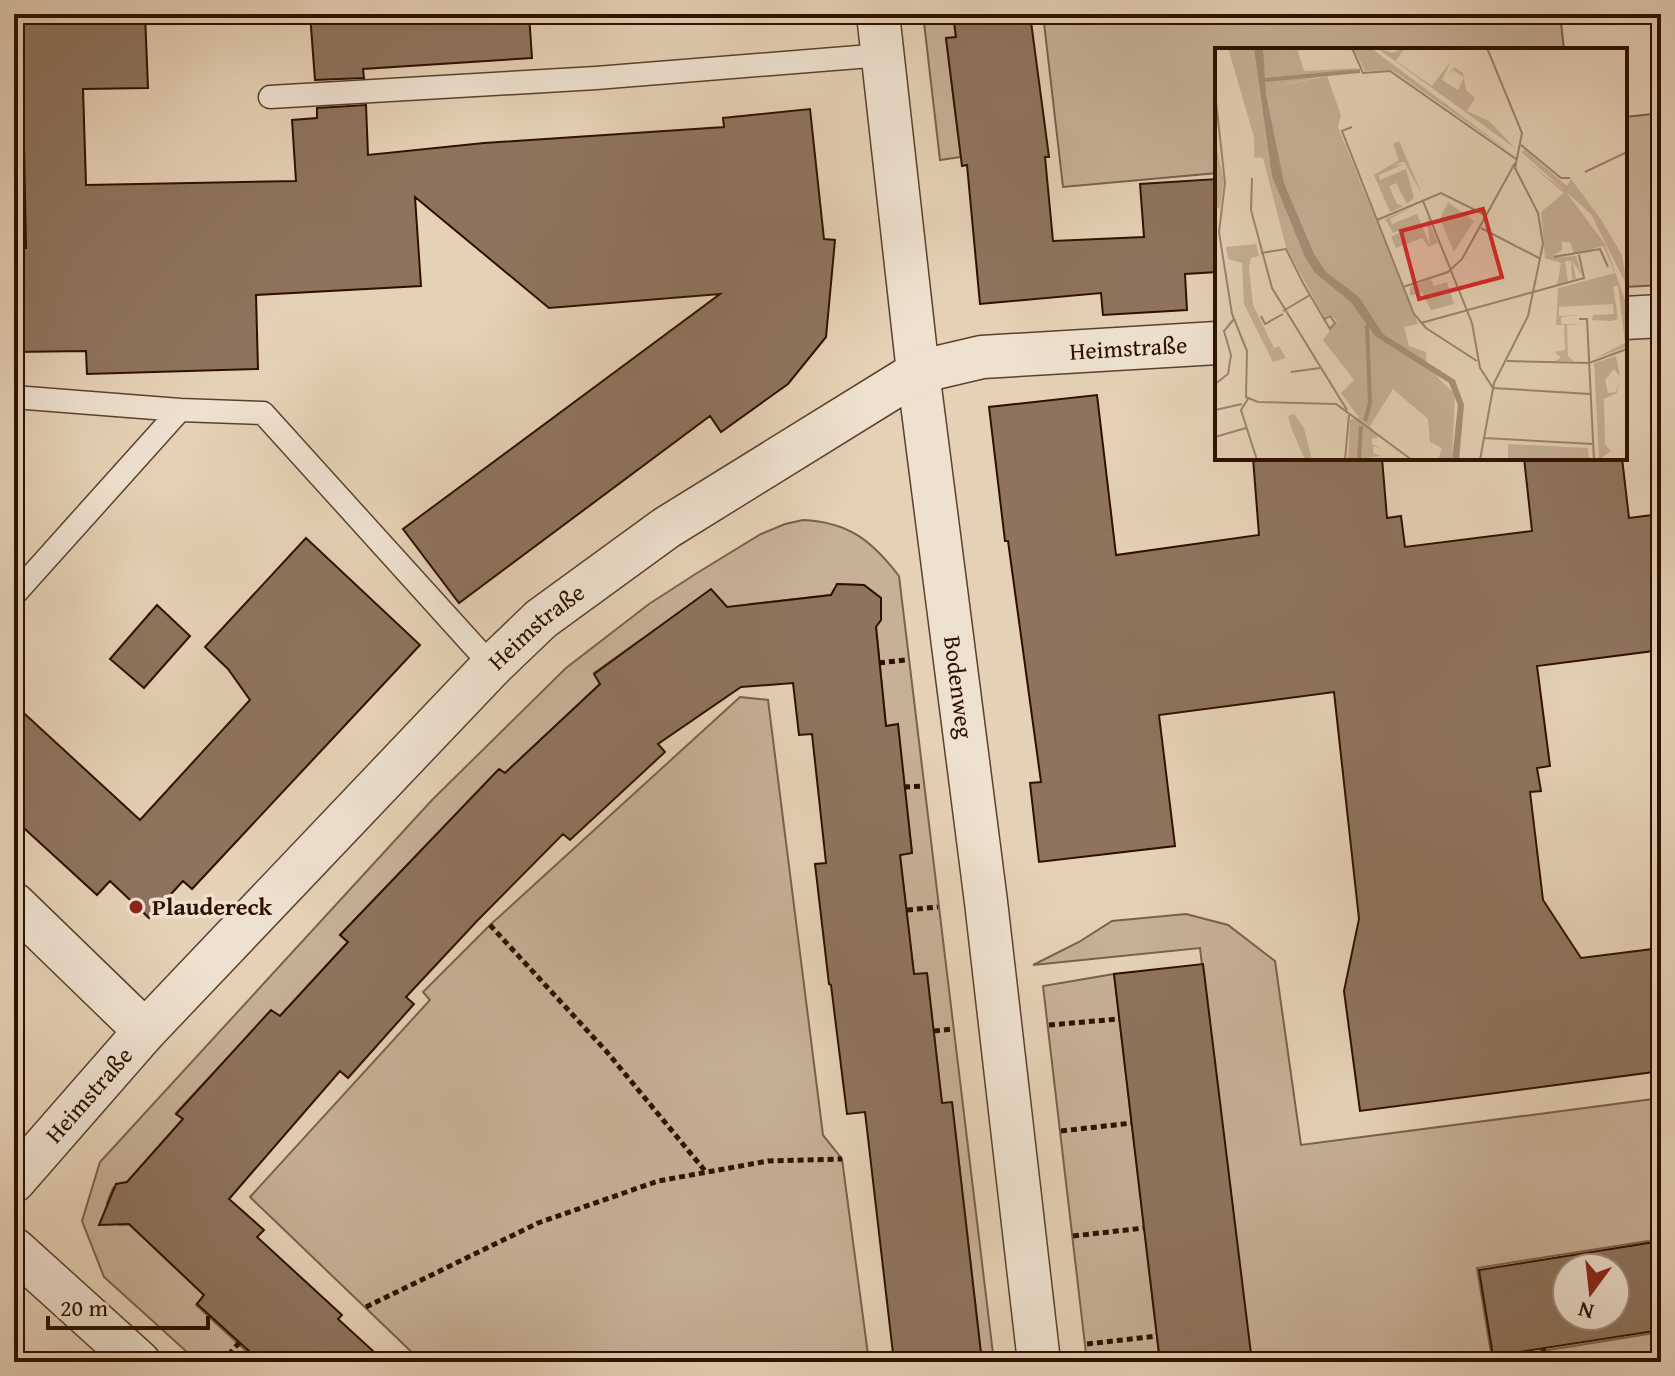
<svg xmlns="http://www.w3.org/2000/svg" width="1675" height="1376" viewBox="0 0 1675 1376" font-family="'Gentium Book Plus',serif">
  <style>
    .green { fill: #c6b096; stroke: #7a604b; stroke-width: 2 }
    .building { fill: #8e745e; stroke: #2f1000; stroke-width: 2; fill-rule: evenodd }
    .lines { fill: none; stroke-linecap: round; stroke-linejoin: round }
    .service-casing { stroke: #5c402d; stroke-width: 25 }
    .minor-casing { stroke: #5c402d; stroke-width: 45 }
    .path { stroke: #2f1000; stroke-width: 5; stroke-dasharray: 6 4; stroke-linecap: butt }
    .service { stroke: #eee1cf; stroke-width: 22 }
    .minor { stroke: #eee1cf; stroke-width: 42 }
    .poi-dot { fill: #8f2418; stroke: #eee1cf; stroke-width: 3 }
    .labels { text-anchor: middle; stroke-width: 7; stroke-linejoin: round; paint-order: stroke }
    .street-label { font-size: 24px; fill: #2f1000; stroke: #eee1cf }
    .poi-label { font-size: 24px; font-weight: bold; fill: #2f1000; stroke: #eee1cf; text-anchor: start }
    .inset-river { fill: none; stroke: #a78f77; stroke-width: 4 }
    .inset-road { fill: none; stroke: #9c846d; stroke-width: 2 }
    .view { fill: #d62828; fill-opacity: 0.15; stroke: #d62828; stroke-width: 4 }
    .inset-edge { fill: none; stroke: #2f1000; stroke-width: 4 }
  </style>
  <rect width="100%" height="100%" fill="#e5d1b5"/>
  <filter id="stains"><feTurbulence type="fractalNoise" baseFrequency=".0025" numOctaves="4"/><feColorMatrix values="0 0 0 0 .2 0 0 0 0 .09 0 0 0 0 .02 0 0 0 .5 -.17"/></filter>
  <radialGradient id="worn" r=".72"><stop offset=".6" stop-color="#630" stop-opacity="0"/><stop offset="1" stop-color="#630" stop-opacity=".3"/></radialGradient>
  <path class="green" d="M923 14H953L956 37 946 39 961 157 940 160Z
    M1043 14H1560L1564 50H1217V173L1063 187Z
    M1661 113V285L1625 287V117Z
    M803 520C849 522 872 541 899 576L994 1362H982L952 1103H942L927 974H914L900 855 912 853 897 725 886 726 876 627 881 598 864 585 838 584 831 595 750 604 732 612 711 590 594 673 600 684 505 773 499 769 340 935 348 942 280 1016 271 1011 176 1113 183 1119 127 1182 113 1188 107 1203 112 1220 120 1225 129 1224 204 1295 196 1305 258 1362H198L104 1277 82 1221 100 1162 432 800 566 668 649 604 697 573 761 534 785 524Z
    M740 697 768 700 823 1135 842 1159 869 1362H422L250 1197 430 1000 423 992 490 925Z
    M1186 914 1228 925 1275 961 1301 1145 1661 1098V1239L1477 1268 1492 1359 1661 1332V1356L1627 1362H1248L1200 948 1033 965 1079 942 1112 921Z
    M1114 974 1160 1362H1087L1043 986Z"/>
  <path class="building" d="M14 14H145L148 88 83 89 86 185 296 181 292 120 317 118V108L366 105 368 155 484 143 724 127 723 118 810 109 824 239 835 240 826 337 788 384 721 432 710 416 459 603 403 529 720 294 549 308 415 197 421 286 256 295 258 369 87 374 86 351 14 352V249L26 248 24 145H14Z
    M310 14H529L532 58 363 69 364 78 315 80Z
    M953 14H1030L1049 157H1045L1053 241 1144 237 1140 184 1217 179V272L1185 274 1187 310 1103 315 1101 293 980 304 967 165 962 166 946 38 956 37Z
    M1097 395 1116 555 1259 535 1253 458H1382L1387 518 1401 516 1405 547 1532 531 1524 458H1622L1629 518 1661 514V650L1537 666 1550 766 1537 768 1541 791 1530 792 1543 900 1581 958 1661 948V1071L1360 1111 1344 991 1359 919 1334 692 1159 715 1175 846 1039 862 1030 783 1041 782 1008 541H1005L989 407Z
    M306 538 420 645 192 889 183 881 149 918 110 881 97 895 14 819V704L140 820 250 700 228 669 205 647Z
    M837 584 864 585 881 598V620L876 627 886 726 898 724 912 853 900 855 914 974 927 973 942 1103 952 1102 982 1362H894L865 1112 847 1114 831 985 829 984 815 864 826 863 812 734 799 735 793 683 741 687 658 744 665 752 570 840 563 834 477 921 406 997 414 1004 348 1078 340 1071 229 1199 264 1230 257 1237 342 1315 338 1319 385 1362H261L197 1304 204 1295 129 1224 99 1225 116 1184 127 1182 183 1119 176 1114 271 1010 280 1016 348 942 340 935 499 769 505 773 600 684 594 674 711 589 727 607 831 595Z
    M157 605 190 636 144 688 110 659Z
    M1203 964 1252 1362H1160L1144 1228 1114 974Z
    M1661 1241V1330L1493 1356 1479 1270ZM1567 1268H1615V1316H1567Z"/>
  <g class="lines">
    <defs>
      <path id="service" d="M270 97 596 78 883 55
        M14 397 180 410 14 595
        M180 410 263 413 492 666"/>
      <g id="minor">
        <path id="s1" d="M878 14 918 372 986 902 1039 1362"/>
        <path d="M1625 318 1661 316"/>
        <path d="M14 904 145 1031"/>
        <path id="s2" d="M14 1181 145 1031 492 666 541 619 666 528 918 372 982 357 1217 343"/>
        <path d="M14 1249 139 1362"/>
      </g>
    </defs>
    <use href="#service" class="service-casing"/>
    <use href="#minor" class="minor-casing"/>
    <path class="path" d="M879 663 905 660
      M904 787 923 786
      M907 910 938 907
      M490 925 607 1052 706 1172
      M1049 1025 1119 1019
      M934 1031 953 1029
      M1061 1131 1132 1123
      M1073 1236 1144 1228
      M366 1307 538 1223 658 1181 768 1161 842 1159
      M1087 1344 1157 1336
      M1543 1348 1545 1362
      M222 1362 239 1343"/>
    <use href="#service" class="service"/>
    <use href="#minor" class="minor"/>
  </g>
  <circle class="poi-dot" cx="136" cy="907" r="8"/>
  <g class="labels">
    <g class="street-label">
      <text dy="8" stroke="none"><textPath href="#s2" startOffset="1434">Heimstraße</textPath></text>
      <text dy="8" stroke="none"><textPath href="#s2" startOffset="762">Heimstraße</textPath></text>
      <text dy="8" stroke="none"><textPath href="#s1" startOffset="678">Bodenweg</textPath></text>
      <text dy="8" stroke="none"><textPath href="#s2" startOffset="114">Heimstraße</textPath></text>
    </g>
    <g class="poi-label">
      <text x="152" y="915">Plaudereck</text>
    </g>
  </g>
  <g transform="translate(1215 48)">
    <rect width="412" height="412" fill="#e5d1b5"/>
    <path d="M13 0H82L89 23 144 20 58 39 112 28 126 67 123 79 203 276 189 279 194 298 211 304V318L240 346 237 412H223L227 400 215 394 213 371 178 341 155 378 163 390H157V396L169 402 158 398V405L167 408 133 412 135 372 144 369 126 345 139 332 108 292 122 273 115 266 109 269 71 199 48 110 39 109V89ZM138 0H156L299 107 177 22 150 23ZM162 0 177 5 190 0 181 13 217 38 236 13 227 32 243 42 249 29 238 22 233 27 239 19 248 25 251 42 260 50 252 63 274 73 301 101ZM0 91 9 133 5 160 0 159ZM184 93 207 146 190 115 187 114 178 118 189 116 164 127 165 132 191 121 199 150 192 156 181 135 174 138 182 156 189 158 175 164 159 127 184 112 178 96ZM310 102 352 138 356 131 385 170 407 207 412 238 376 166 306 104ZM304 107 351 144 390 196 412 257V299L378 311 410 295 403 238H398L403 271 397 273 377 272 378 267 399 266 398 256 344 259V268L366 267 346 269V276H368L352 277 353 308 359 313H340L346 310 340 304 350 302 349 277H341L343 240 400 225 388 198 359 206 355 194H347V202L339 207 353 206 338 210 361 208 367 228 357 212 361 230 357 232 356 213H350L353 233 342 237 346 215 330 210 326 164 349 145ZM233 154 259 173 239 204 225 171ZM199 158 175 171 177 176 202 166 215 198 212 168 223 195 214 199 207 190 181 200 176 189 195 179 178 185 170 171ZM41 196 44 208 36 210 34 220 38 257 59 300 64 298 71 310 58 314 29 256 27 215 13 211 11 199ZM216 231 219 238 232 234 239 256 216 262 207 244 195 248V239ZM401 308 405 328 399 321 390 332 393 345 401 344 404 332 402 345 389 351 390 396 396 403 384 412 379 315ZM79 366 89 380 97 412H90L77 382 73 368ZM293 396 373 400 374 412H293Z" fill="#c6b096"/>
    <path d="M39 0H48L51 47 69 135 99 206 111 224 144 249 168 286 240 332 249 357 244 412H237L243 357 234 335 160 288 136 254 100 225 90 209 57 128Z" fill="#a78f77"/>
    <path class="inset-river" d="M49 32 145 23M150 373 155 355 152 277M144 412 146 378"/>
    <path class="inset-road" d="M137 0 148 25 175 23 301 111M0 44 10 135 4 184 17 266 32 303 31 349 43 354 121 356 197 412M137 79 127 83 199 266 211 280 262 313M306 97 346 130H355M370 124 412 104M37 130 36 162 57 240 132 362M208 153 257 275 265 320 278 340 375 346M162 172 226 145 272 168M266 180 324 210M46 205 71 201 88 235 109 271 115 281 120 275 115 268 109 271M339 209 385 201 393 219M188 239 233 224 247 211 300 115M68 263 95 247M46 268 50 276 68 266M364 271H372L379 412M206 275 369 230 364 207M292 313 374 315 412 301M76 324 105 320M0 336 13 326 16 307 9 283 19 271M33 351 26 362 42 412M0 362 27 356M0 389 31 380M269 390 378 396M130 412 134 367M265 412 279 335 313 268 328 196 323 165 300 120 307 85 272 0"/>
    <path class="view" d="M268 161 287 229 204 251 186 183Z"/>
    <rect width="412" height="412" class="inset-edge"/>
  </g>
  <rect width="1675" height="1376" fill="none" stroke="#e5d1b5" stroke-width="48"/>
  <rect x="16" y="16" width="1643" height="1344" fill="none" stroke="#2f1000" stroke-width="4"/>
  <rect x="24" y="24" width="1627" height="1328" fill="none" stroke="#2f1000" stroke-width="2"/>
  <g transform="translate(1591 1292) rotate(195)"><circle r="38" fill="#eee1cf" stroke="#a28d7c" stroke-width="2"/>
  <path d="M0-6L14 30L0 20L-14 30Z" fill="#8f2418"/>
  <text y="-12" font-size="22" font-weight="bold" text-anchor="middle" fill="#2f1000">N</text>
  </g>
  <path d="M48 1316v12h160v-12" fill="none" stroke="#2f1000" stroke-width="4"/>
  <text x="60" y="1316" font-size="24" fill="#2f1000" stroke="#eee1cf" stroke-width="6" paint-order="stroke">20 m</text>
  <rect width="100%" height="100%" filter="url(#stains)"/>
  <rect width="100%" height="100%" fill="url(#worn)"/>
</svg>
